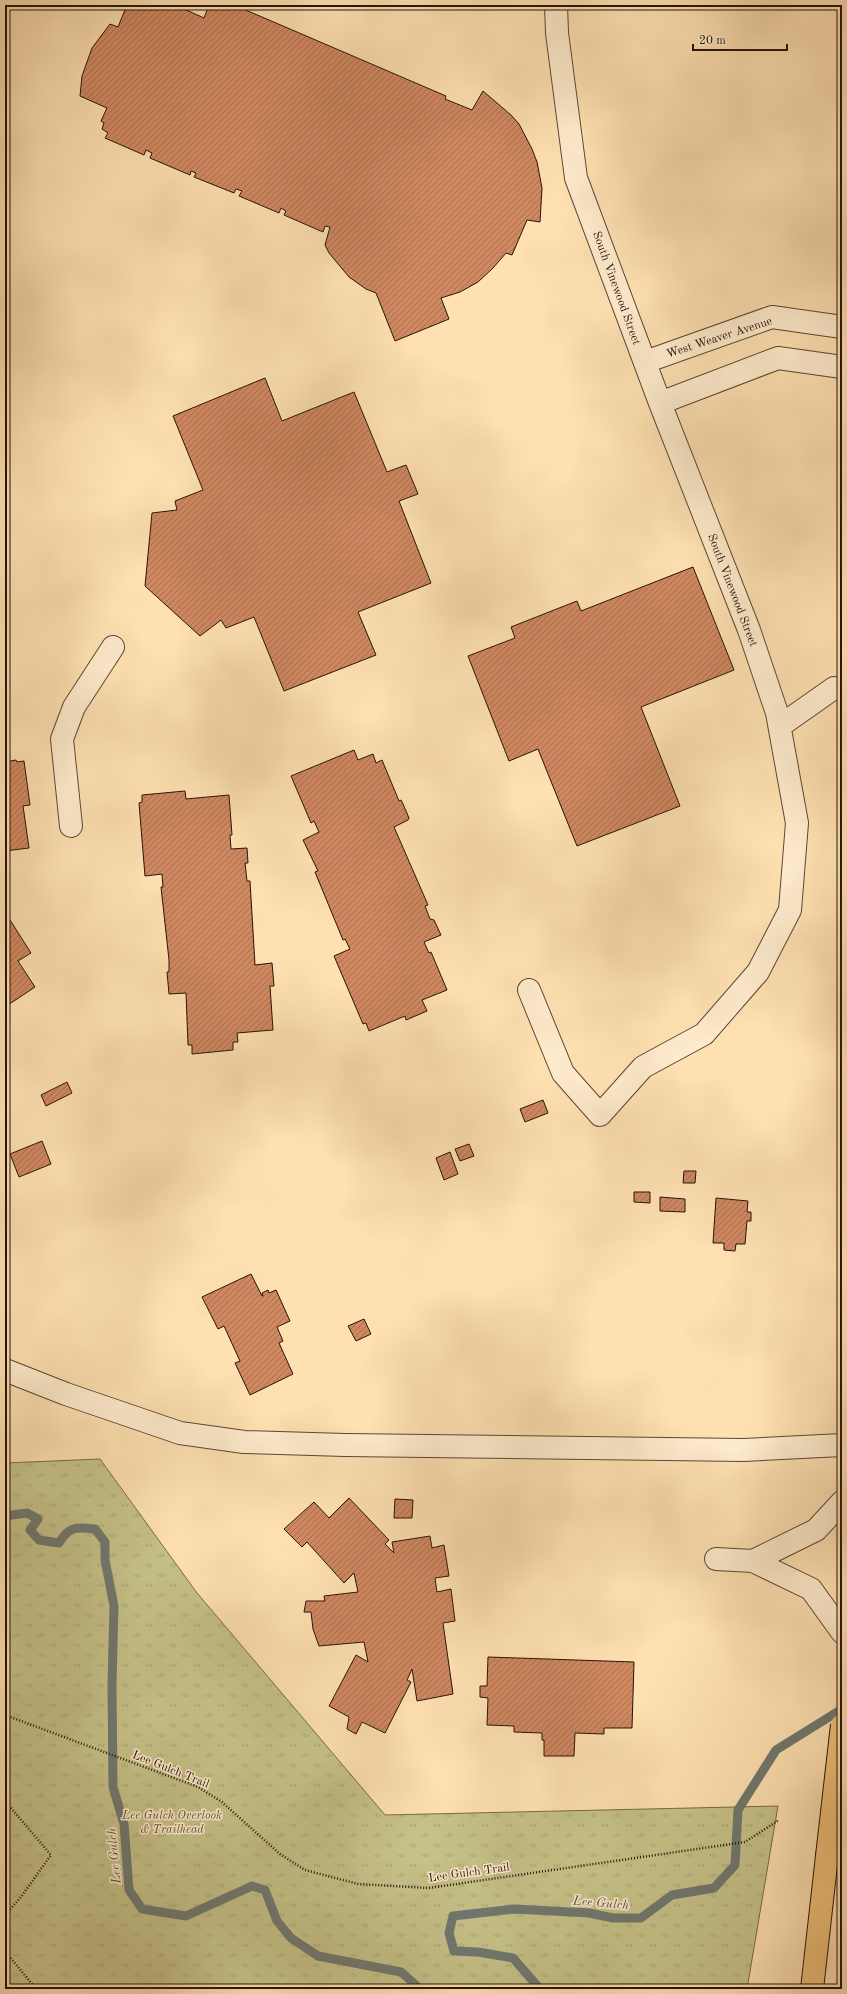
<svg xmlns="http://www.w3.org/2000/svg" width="847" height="1994" viewBox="0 0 847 1994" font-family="'Old Standard TT',serif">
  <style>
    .park { fill: url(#park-tufts); stroke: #766a49 }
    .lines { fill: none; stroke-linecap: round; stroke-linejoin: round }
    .stream { stroke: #707870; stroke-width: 9 }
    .building { fill: url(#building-hatch); stroke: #26130a }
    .minor-casing { stroke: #5c4634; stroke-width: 24 }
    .highway-casing { stroke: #26130a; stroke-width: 24 }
    .path { stroke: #26130a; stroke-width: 2.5; stroke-dasharray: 1 2; stroke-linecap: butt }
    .minor { stroke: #feebcc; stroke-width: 22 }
    .highway { stroke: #efc078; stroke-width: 22 }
    .highway-bridge-casing { stroke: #26130a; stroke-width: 24; stroke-linecap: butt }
    .highway-bridge { stroke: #efc078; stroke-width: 22 }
    .labels { text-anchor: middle; stroke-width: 3; stroke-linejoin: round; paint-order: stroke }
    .street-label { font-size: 12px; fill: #26130a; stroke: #feebcc }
    .park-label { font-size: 12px; font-style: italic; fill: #5e5036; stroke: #feebcc }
    .water-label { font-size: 13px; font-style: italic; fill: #514e46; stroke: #feebcc }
  </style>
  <defs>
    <pattern id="park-tufts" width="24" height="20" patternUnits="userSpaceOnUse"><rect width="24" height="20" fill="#c5c188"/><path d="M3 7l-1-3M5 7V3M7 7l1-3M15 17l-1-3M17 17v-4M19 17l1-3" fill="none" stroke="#a9a574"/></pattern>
    <pattern id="building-hatch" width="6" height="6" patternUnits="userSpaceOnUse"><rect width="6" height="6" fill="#d08861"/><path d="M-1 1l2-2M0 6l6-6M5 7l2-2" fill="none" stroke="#a96e4e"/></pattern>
  </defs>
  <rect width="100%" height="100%" fill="#fee0b1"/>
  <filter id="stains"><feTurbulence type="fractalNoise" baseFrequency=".005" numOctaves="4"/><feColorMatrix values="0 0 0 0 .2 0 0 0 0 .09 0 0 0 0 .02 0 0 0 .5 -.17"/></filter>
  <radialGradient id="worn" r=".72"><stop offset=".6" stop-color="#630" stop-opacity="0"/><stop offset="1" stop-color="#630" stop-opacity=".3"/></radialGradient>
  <path class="park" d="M100 1459 197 1593 385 1815 778 1806 747 1989H5V1463Z"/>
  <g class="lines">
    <path class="stream" d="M5 1516 27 1513 38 1519 30 1530 39 1540 59 1543C69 1526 76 1527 95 1529L105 1542V1560L114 1606 112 1684 113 1787 124 1824 129 1890 142 1909 186 1916 252 1886 265 1890 277 1921 291 1938 318 1956 401 1972 418 1987V1989
      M540 1989 513 1958 478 1952 454 1951 449 1933 453 1916 515 1909 589 1913 613 1918H641L672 1895 714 1888 735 1865 738 1810 776 1750 842 1709"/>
  </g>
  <path class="building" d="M127 5H175L204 18 209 5H234L446 96 445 99 472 110 483 91 511 115 519 124 532 149 537 162 542 188 540 222 527 220 512 255 506 253 493 268 478 282 460 292 441 298 449 319 395 341 376 293 366 289 349 277 329 253 325 245 330 227 325 226 323 232 284 215 286 211 281 208 279 213 239 196 242 191 236 189 234 193 194 177 196 173 191 171 190 175 150 158 152 153 146 150 144 155 105 138 108 133 102 129 104 123 101 121 107 108 80 96 82 76 92 48 110 24 118 27Z
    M265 378 282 421 354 392 387 472 406 465 418 494 399 501 431 583 358 612 376 655 284 691 254 617 226 628 221 620 200 636 145 586 152 513 177 510 175 501 203 490 173 416Z
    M693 567 734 670 641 707 680 806 577 846 538 749 509 761 468 656 515 638 511 627 577 601 581 611Z
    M354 750 358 760 373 754 376 763 382 760 399 801 401 800 403 804 409 818 408 820 394 827 428 905 425 906 430 919 434 920 441 935 424 942 429 953 431 952 447 990 422 1000 427 1011 406 1020 405 1016 369 1031 366 1023 363 1024 334 956 350 949 345 939 343 940 315 872 318 871 303 840 319 832 314 821 311 823 291 776Z
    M16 760 17 762 24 761 30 805 23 806 29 848 5 851V762Z
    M185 791 186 799 229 795 232 835H230L231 849 247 848 248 863H245L247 881H250L255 965 272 963 274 986H270L273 1030 237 1033 238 1042H233V1050L192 1054V1045H188L186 993 169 994 167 972H169V960L161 887H163L162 874 145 876 139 803 142 802V795Z
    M5 912 31 953 18 961 35 987 5 1007Z
    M67 1082 72 1093 46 1106 41 1095Z
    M543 1100 548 1113 525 1122 520 1109Z
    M42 1141 51 1164 19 1177 10 1154Z
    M469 1144 474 1156 460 1161 455 1149Z
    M450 1152 458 1174 444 1180 436 1158Z
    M684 1171H696L695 1183H683Z
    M634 1192H650V1203L634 1202Z
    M660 1197 685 1199V1212L660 1211Z
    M716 1198 748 1201 747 1212H751V1221H747L745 1244H736L735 1251 724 1250V1243H713Z
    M251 1274 262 1296H263L262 1293 268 1290 269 1293 276 1290 290 1321 277 1327 283 1341 279 1343 293 1374 250 1395 235 1363 240 1361 224 1326 218 1329 202 1297Z
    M364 1319 371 1334 356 1341 348 1326Z
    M349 1498 389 1540 385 1544 394 1553 392 1542 430 1536 432 1548 444 1545 449 1576 435 1578 437 1592 451 1589 455 1621 443 1623 453 1694 417 1701 412 1669 407 1680 411 1682 385 1733 362 1722 356 1734 347 1729 349 1717 329 1706 356 1655 368 1662 364 1642 319 1646 313 1629 311 1612H304L306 1601H325L324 1596 358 1592 354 1573 344 1583 307 1542 302 1547 284 1529 314 1502 329 1518Z
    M395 1499 413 1500 412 1518H394Z
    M488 1657 634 1662 632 1728H604V1734L575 1733 574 1756H544V1740H542V1733L514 1732V1726L487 1725 488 1698 480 1697V1686H487Z"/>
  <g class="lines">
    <defs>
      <path id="minor" d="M645 362 772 317 842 327
        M660 403 778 358 842 367
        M780 726 834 688
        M71 826 62 739 74 707 113 647
        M529 990 563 1073 600 1115 643 1067 704 1034 758 972 790 910 797 823 777 713 749 630 660 403 576 178 557 33 556 5
        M5 1370 66 1394 180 1433 244 1442 345 1445 744 1450 842 1445
        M716 1559 753 1561 811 1589 842 1632
        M753 1561 816 1530 842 1502"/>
      <path id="highway" d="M812 1989 827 1856"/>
    </defs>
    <use href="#minor" class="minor-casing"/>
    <use href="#highway" class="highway-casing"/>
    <path class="path" d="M5 1715 198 1787 222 1802 280 1854 305 1870 358 1884 429 1888 745 1842 779 1820
      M5 1801 51 1855 21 1897 5 1915
      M5 1951 36 1989"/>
    <use href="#minor" class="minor"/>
    <use href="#highway" class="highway"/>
    <defs>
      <path id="highway-bridge" d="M827 1856 842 1725"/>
    </defs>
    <use href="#highway-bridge" class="highway-bridge-casing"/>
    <use href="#highway-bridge" class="highway-bridge"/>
  </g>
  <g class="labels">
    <g class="street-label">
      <text transform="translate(617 288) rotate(70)" y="4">South Vinewood Street</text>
      <text transform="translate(719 337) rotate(-18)" y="4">West Weaver Avenue</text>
      <text transform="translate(733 590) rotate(69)" y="4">South Vinewood Street</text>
      <text transform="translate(171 1769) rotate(22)" y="4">Lee Gulch Trail</text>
      <text transform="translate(469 1872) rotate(-8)" y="4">Lee Gulch Trail</text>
    </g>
    <g class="park-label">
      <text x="172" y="1819">Lee Gulch Overlook<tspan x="172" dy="14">&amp; Trailhead</tspan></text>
    </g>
    <g class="water-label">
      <text transform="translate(113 1856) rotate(-95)" y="5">Lee Gulch</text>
      <text transform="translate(601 1902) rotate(5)" y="5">Lee Gulch</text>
    </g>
  </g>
  <rect width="847" height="1994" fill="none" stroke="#fee0b1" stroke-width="20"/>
  <rect x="6" y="6" width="835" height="1982" fill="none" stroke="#26130a" stroke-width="2"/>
  <rect x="10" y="10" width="827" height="1974" fill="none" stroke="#26130a"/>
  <path d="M693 44v6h94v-6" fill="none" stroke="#26130a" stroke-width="2"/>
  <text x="699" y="44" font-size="12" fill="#26130a" stroke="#feebcc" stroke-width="3" paint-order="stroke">20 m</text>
  <rect width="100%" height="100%" filter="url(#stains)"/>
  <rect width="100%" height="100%" fill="url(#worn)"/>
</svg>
